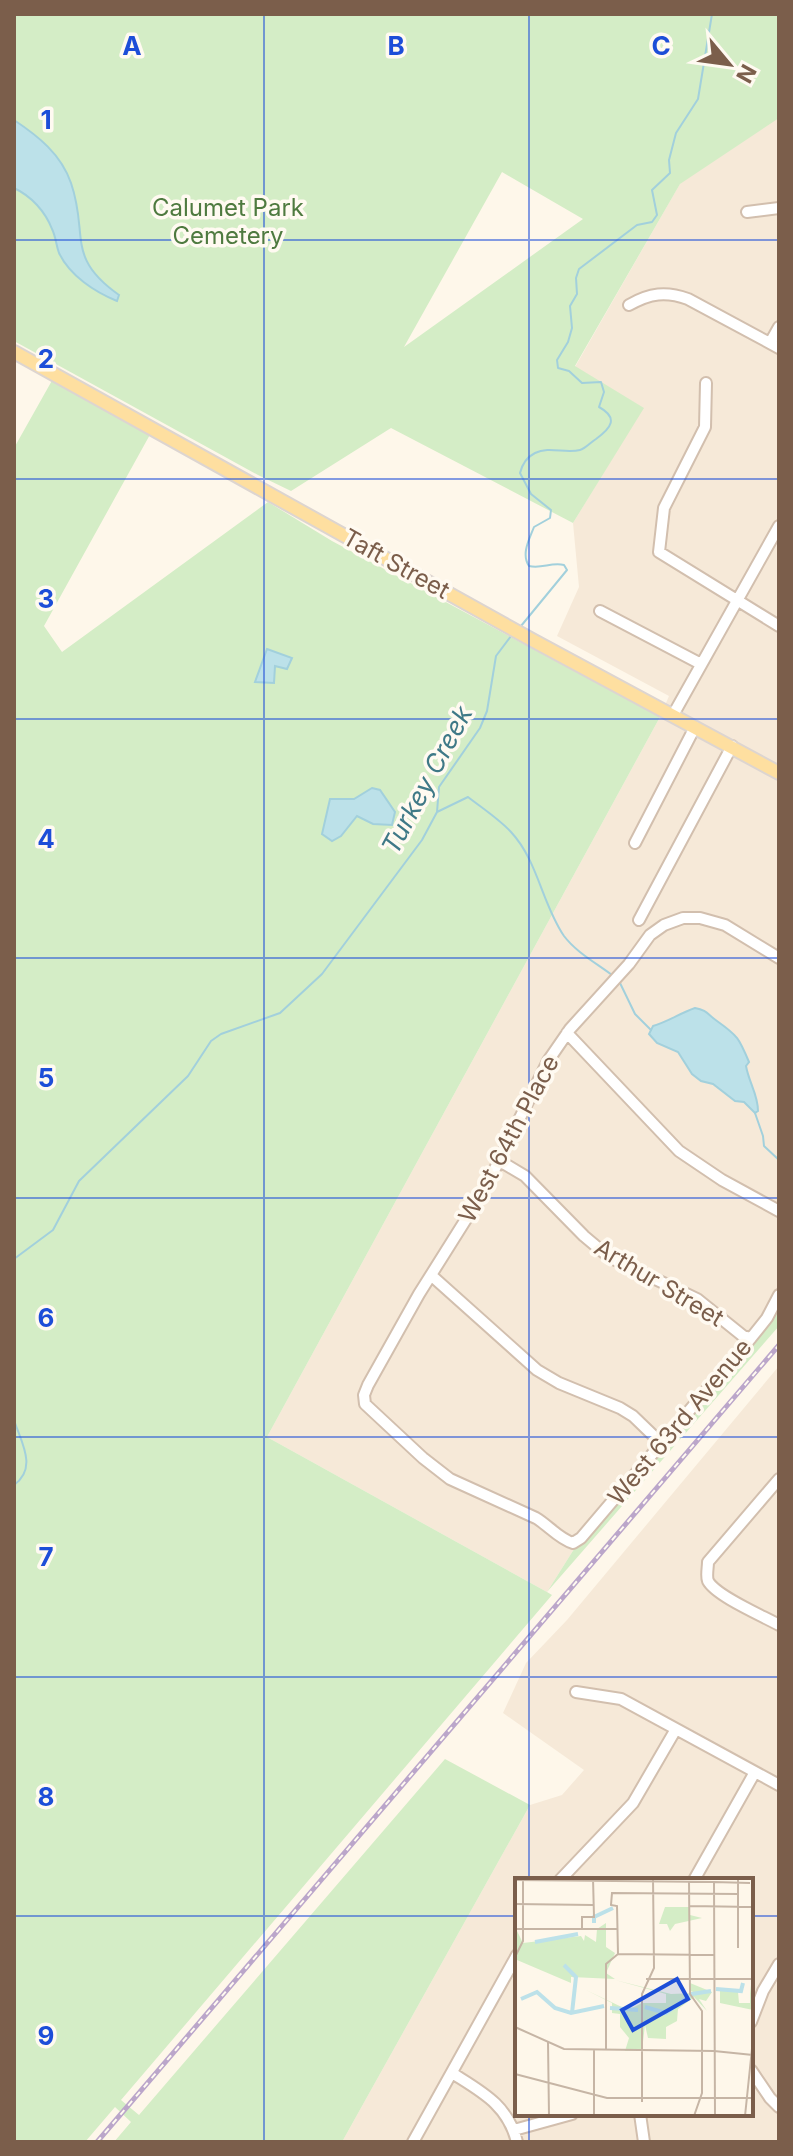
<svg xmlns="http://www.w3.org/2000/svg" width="793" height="2156" viewBox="0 0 793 2156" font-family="Inter,sans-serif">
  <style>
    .residential { fill: #f6e9d8; fill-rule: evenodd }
    .green { fill: #d4edc6; fill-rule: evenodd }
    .water { fill: #bce1e9; stroke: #a2d0dc; stroke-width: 2 }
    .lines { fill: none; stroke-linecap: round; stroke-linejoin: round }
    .stream { stroke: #a2d0dc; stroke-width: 2 }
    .minor-casing { stroke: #d2bfae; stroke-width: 14 }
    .major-casing { stroke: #ddd5d0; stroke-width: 16 }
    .minor { stroke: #fff; stroke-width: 10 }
    .major { stroke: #fedfa0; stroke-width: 12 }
    .rail-casing { stroke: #bba6ca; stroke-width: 5 }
    .rail { stroke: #fffaf1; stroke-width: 2; stroke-dasharray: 6; stroke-linecap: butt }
    .grid { fill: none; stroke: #1d4ed8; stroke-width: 2; stroke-opacity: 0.55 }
    .labels { text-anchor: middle; stroke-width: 7; stroke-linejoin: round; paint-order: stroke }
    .park-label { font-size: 24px; fill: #4e7a3f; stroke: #fffaf1 }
    .street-label { font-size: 24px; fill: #7b5e4b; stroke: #fffaf1 }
    .water-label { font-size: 26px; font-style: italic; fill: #3f7987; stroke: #fffaf1 }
    .inset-river { fill: none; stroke: #bce1e9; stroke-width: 4 }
    .inset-road { fill: none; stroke: #c6b5a5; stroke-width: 2 }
    .view { fill: #1d4ed8; fill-opacity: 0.15; stroke: #1d4ed8; stroke-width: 4 }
    .inset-edge { fill: none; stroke: #7b5e4b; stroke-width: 4 }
    .grid-label { font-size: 26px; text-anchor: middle; font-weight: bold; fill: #1d4ed8; stroke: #fffaf1; stroke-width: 7; stroke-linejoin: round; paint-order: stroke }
  </style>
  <rect width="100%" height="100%" fill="#fef7ea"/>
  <path class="residential" d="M779 116V1303L581 1538 547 1592 267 1437 660 717 669 696 557 636 579 587 573 523 643 408 575 367 681 182Z
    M779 1366V2142H342L530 1805 562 1795 584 1770 503 1713 526 1663 567 1620ZM517 1880H751V2114H517Z"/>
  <path class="green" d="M14 14H779V118L680 184 575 366 644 408 573 523 391 428 291 491 258 475 14 341ZM502 172 583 219 404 347Z
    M54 377 152 431 44 626 62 652 268 502 332 541 660 717 267 1437 547 1592 581 1538 779 1303V1326L547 1592 552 1595 121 2100 139 2115 445 1759 530 1805 342 2142H114L131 2122 115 2107 85 2142H14V448Z"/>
  <path class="water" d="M14 120C38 136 61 154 71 183 89 235 65 257 119 295L117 301C95 292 70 276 59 253 56 245 56 237 52 229 45 211 31 196 14 188Z
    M267 649 292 658 287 669 275 666 274 683 255 682Z
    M372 788 380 790 395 812 392 825 373 824 357 816 341 836 332 841 322 834 330 799H354Z
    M695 1008C707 1010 708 1015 717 1021 738 1036 739 1038 749 1062L746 1066C749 1083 758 1094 758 1111L755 1113 744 1102 735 1101 713 1084 701 1081 692 1074 678 1052 657 1043 649 1034 653 1026C670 1021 680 1013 695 1008Z"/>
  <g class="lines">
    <path class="stream" d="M521 626 567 570 564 565C551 562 542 569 529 566 521 554 529 540 534 527L550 518 551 510 531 494 520 473C522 465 527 457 535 453 549 446 566 454 580 450 585 449 591 442 596 439 611 428 619 418 599 407L604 392 601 382 582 383 569 371 558 368 557 360 568 342 572 328 570 306 577 294 576 278 579 269 637 225 652 222 657 215 652 190 670 173 669 160 676 133 698 99 712 14
      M437 812 468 797C482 808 499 819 511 832 538 861 542 904 564 936 576 952 596 963 612 975
      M620 983 635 1014 651 1030
      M755 1113 763 1136 764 1146 779 1160
      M14 1259 53 1230 79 1181 188 1076 211 1041 221 1034 280 1013 322 974 422 840 437 812 439 787 480 728 487 711 496 656 511 636
      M14 1420C21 1442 38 1468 14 1485"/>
    <defs>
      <path id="minor" d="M747 212 779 208
        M629 305C650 293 666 291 688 299L779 348
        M770 343 779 327
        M706 383 705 427 664 508 659 552 779 626
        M600 611 701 664
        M673 715 779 526
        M635 843 695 727
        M639 920 732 746
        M779 958 725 925 700 918H683L664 925 650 935 629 964 570 1029 548 1061 485 1189 419 1294 368 1385 364 1395 365 1404 423 1458 450 1479 536 1518C548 1525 559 1539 573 1543L581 1538 751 1338 767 1318 779 1295
        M567 1033 679 1151 722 1180 779 1211
        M498 1160 525 1176 584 1236 609 1257 697 1299 743 1336 751 1338
        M432 1276 537 1370 559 1383 620 1408 633 1416 661 1443
        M779 1479 708 1562C708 1568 706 1576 708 1581 716 1596 763 1616 779 1625
        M576 1692 621 1699 779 1785
        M560 1880 633 1803 676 1729
        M694 1880 755 1772
        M751 2022 763 1991 779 1964
        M751 2070 770 2098 779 2107
        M452 2073C482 2092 508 2105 517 2142
        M640 2114 644 2142
        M514 2130 572 2114
        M413 2142 517 1955"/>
      <path id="major" d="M14 352 534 641 779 773"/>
    </defs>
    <use href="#minor" class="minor-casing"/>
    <use href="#major" class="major-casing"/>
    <use href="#minor" class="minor"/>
    <use href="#major" class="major"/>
    <defs>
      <path id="rail" d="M97 2142 779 1345"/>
    </defs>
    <use href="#rail" class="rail-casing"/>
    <use href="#rail" class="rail"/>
  </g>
  <path class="grid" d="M264 14V2142M529 14V1880M14 240H779M14 479H779M14 719H779M14 958H779M14 1198H779M14 1437H779M14 1677H779M14 1916H517M751 1916H779M529 2114V2142"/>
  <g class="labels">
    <g class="park-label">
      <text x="228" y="216">Calumet Park<tspan x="228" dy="28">Cemetery</tspan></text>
    </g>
    <g class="street-label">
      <text transform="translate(396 564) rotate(29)" y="8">Taft Street</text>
      <text transform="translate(509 1139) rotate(-62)" y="8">West 64th Place</text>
      <text transform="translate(659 1283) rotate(31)" y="8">Arthur Street</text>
      <text transform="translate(680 1422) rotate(-50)" y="8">West 63rd Avenue</text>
    </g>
    <g class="water-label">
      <text transform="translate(427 780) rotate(-62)" y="9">Turkey Creek</text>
    </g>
  </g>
  <g transform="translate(515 1878)">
    <rect width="238" height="238" fill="#fef7ea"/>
    <path d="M150 29H175V37L187 40 160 46 155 53 152 46H144ZM91 45V69L100 75 91 95 100 101 56 99V105L2 82V53L8 65 66 58 69 63 70 57 81 64 82 51ZM100 102 156 116 182 115 175 113V105L197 114 191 123 184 121 192 133 179 119 163 131 162 143 151 149V161L133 160 130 147 127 172 110 173 114 160 105 149V136L97 135V125L71 112 113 132 127 125H151V116ZM235 107 238 132 205 125V113L210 110 223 114 224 125H235Z" fill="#d4edc6"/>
    <path class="inset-river" d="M79 45V39L98 30M20 64 63 56M49 87 61 99 57 135M201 111 226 113 228 105M6 121 22 114 40 130 56 135 89 128M130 129 151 135 177 116 196 113M95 130 123 132"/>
    <path class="inset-road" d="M223 0V70M0 2 199 4M174 3 175 116 187 133V215L179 238M199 4 235 5M199 4 200 238M0 26 78 27M175 28 238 29M0 51H103M67 51V39H79L78 0M103 76 102 28 96 27 97 15 223 16M103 76 199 77M0 79 8 63V1M131 101H238M0 149 49 171 199 173M33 164 34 238M79 172V238M91 172V86L103 76M199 173 238 177M0 196 92 220H238M127 224V116L139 90 138 0M230 238 238 161"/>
    <path class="view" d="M162 101 173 121 118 152 107 132Z"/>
    <rect width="238" height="238" class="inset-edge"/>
  </g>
  <g class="grid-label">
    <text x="132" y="55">A</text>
    <text x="396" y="55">B</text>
    <text x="661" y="55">C</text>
    <text x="46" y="129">1</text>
    <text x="46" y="368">2</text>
    <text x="46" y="608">3</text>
    <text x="46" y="848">4</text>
    <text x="46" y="1087">5</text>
    <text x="46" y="1327">6</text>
    <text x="46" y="1566">7</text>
    <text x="46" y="1806">8</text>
    <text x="46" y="2045">9</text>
  </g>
  <rect width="793" height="2156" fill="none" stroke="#7b5e4b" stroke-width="32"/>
  <g transform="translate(729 64) rotate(119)" stroke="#fffaf1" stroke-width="6" paint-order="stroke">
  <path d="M0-6L14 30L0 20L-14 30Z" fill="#7b5e4b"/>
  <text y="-12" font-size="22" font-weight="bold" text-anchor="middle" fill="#7b5e4b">N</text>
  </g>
</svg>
